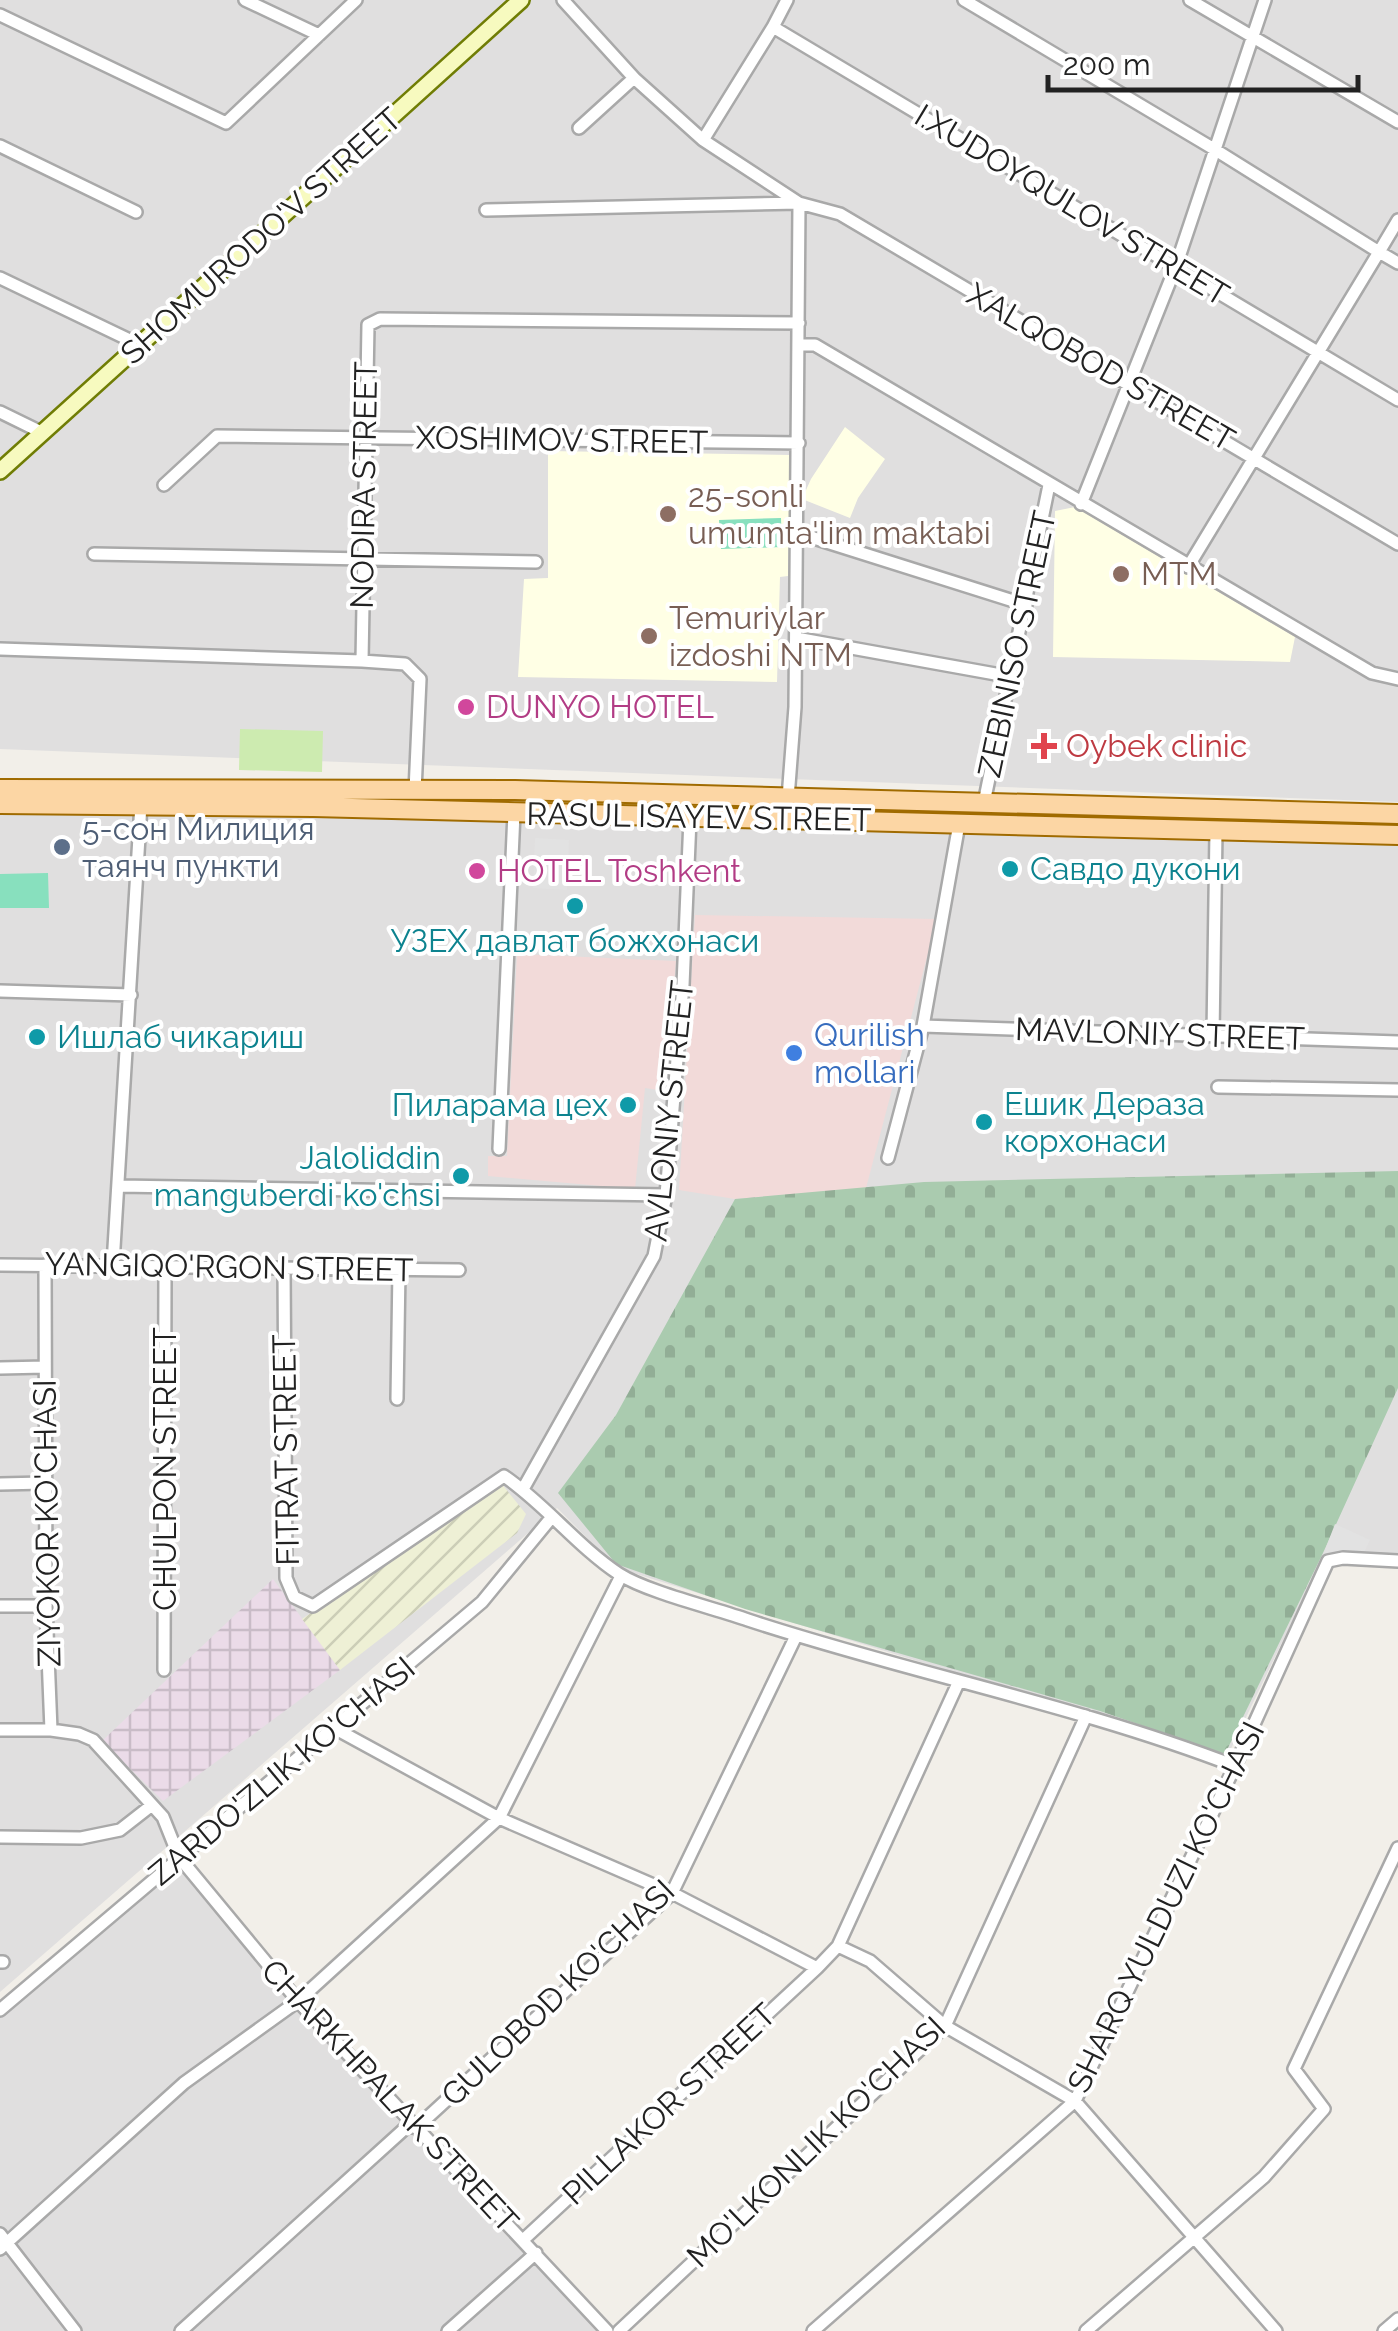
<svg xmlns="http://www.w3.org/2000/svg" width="1398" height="2331" viewBox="0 0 1398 2331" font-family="Raleway,sans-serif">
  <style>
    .residential { fill: #e0dfdf }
    .commercial { fill: #f2dad9 }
    .industrial { fill: url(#industrial-grid) }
    .education { fill: #ffffe5 }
    .farmland { fill: url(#farmland-furrows) }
    .grass { fill: #cdebb0 }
    .cemetery { fill: url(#cemetery-stones) }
    .pitch { fill: #88e0be }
    .parking { fill: #e2e2e2 }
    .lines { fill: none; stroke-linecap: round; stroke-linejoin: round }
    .street-casing { stroke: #a9a9a9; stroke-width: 16 }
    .secondary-casing { stroke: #707d05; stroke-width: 20 }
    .primary-casing { stroke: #a06b00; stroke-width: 22 }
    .street { stroke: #fff; stroke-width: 11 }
    .secondary { stroke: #f7fabf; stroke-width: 15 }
    .primary { stroke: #fcd6a4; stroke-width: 18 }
    .education-dot { fill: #8d6e63; stroke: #fff; stroke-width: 4 }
    .hotel-dot { fill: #d1479c; stroke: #fff; stroke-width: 4 }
    .health-dot { fill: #e0444e; stroke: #fff; stroke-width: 4 }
    .service-dot { fill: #5c6f8a; stroke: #fff; stroke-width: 4 }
    .culture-dot { fill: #0f9aa8; stroke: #fff; stroke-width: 4 }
    .shop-dot { fill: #3f7fe0; stroke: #fff; stroke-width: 4 }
    .labels { text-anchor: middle; stroke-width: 8; stroke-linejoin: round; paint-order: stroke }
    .street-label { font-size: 32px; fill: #222; stroke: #fff }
    .education-label { font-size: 32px; fill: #785e54; stroke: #fff; text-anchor: start }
    .hotel-label { font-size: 32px; fill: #b23c85; stroke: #fff; text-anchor: start }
    .health-label { font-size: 32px; fill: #be3a42; stroke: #fff; text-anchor: start }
    .service-label { font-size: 32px; fill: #4e5e75; stroke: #fff; text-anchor: start }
    .culture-label { font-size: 32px; fill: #0d838f; stroke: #fff; text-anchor: start }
    .shop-label { font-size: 32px; fill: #366cbe; stroke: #fff; text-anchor: start }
  </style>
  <defs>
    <pattern id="industrial-grid" width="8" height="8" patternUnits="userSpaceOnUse" patternTransform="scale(2.5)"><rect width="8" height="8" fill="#ebdbe8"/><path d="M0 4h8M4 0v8" fill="none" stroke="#c9bcc7"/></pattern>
    <pattern id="farmland-furrows" width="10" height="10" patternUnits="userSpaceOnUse" patternTransform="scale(2.5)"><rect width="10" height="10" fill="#eef0d5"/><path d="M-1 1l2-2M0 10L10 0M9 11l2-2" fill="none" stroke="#ccceb7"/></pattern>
    <pattern id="cemetery-stones" width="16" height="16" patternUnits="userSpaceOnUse" patternTransform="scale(2.5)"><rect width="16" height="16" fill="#aacbaf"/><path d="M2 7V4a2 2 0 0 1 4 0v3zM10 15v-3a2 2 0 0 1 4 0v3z" fill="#92ae96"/></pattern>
  </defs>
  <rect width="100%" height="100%" fill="#f2efe9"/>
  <path class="residential" d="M0 0H1398V802L0 749Z
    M0 810 1398 841V1562L1323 1557 1227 1757 617 1568 557 1508 0 1992Z
    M179 1857 298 2001 608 2331H0V2011Z"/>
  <path class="commercial" d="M695 915 937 919 866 1188 735 1199 679 1190Z
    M517 954 676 961 664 1091 645 1088 635 1189 488 1176V1156H507Z"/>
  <path class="industrial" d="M273 1579 340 1670 163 1801 102 1741Z"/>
  <path class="education" d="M845 427 885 459 858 498 850 518 802 499 811 479Z
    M548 451 790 455 788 576 780 577 777 682 518 677 524 579 548 578Z
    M1075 507 1295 637 1290 662 1053 657 1055 511Z"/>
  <path class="farmland" d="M501 1483 526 1514 517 1533 340 1670 302 1619Z"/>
  <path class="grass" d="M240 729 323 731 322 772 239 770Z"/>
  <path class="cemetery" d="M1398 1171V1388L1323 1553 1225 1754 1100 1711 745 1609 616 1564 558 1493 616 1415 735 1199 924 1182Z"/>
  <path class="pitch" d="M781 518 782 547 721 549 719 520Z
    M48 873 49 908H0V874Z"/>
  <path class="parking" d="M535 838 569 840 567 890 533 888Z
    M1335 1524 1370 1540 1363 1555H1323Z"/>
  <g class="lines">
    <defs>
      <path id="street" d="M245 0 319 35
        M563 0 634 78 703 140
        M787 0 773 27 1398 400
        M964 0 1214 149 1379 252 1188 567
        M1190 0 1398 122
        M0 15 226 123 356 0
        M773 27 703 140 799 203
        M579 128 634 78
        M0 146 136 212
        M486 210 799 203 840 214 1398 544
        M1398 220 1379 252 1398 263
        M0 278 140 345
        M799 345H815L1372 673 1398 679
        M0 412 43 433
        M164 485 217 436 799 443
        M1081 504 1176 266 1265 0
        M798 533 1026 605
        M94 554 536 562
        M796 638 1012 677
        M0 649 362 661
        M415 791 420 679 405 664 362 661 368 325 380 319 799 323
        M788 798 795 707 799 203
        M984 803 1049 485
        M0 991 131 995
        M923 1026 1398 1042
        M1213 1035 1216 831
        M1218 1087 1398 1090
        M499 1149 514 813
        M888 1158 923 1026 959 824
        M119 1186 666 1195
        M113 1264 141 804
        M0 1265 459 1270
        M284 1267 286 1578 294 1597 313 1606 504 1476C545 1504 577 1546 619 1574 647 1592 714 1608 748 1620 909 1673 1077 1705 1235 1766
        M0 1368 45 1367
        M397 1399 399 1269
        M0 1484 44 1483
        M523 1489 654 1256 666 1195 683 985 690 819
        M0 1606H46
        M164 1670 165 1268
        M334 1728 499 1818 672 1893 817 1968 838 1946 870 1961 945 2026 1075 2101 1276 2331
        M0 1730H51L46 1606 45 1265
        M51 1730 79 1734 93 1740 163 1817 179 1857 298 2001 607 2331
        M0 1837 81 1838 120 1830 152 1805
        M838 1946 959 1681
        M0 1962H3
        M0 2010 482 1602 551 1518
        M416 2128 672 1893 796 1636
        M0 2234 75 2331
        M523 2240 817 1968
        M0 2249 184 2083 298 2001 499 1818 621 1576
        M181 2331 411 2123
        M448 2331 536 2253
        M619 2331 945 2026 1086 1716
        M813 2331 1075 2101 1235 1766 1328 1561 1343 1558 1398 1561
        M1086 2331 1264 2177 1324 2109 1294 2069 1398 1848
        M1384 2331 1398 2319"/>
      <path id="secondary" d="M0 471 521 0"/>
      <path id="primary" d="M0 789 515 790 1398 814
        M0 804 313 807 1398 835"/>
    </defs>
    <use href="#street" class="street-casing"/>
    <use href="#secondary" class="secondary-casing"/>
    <use href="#primary" class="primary-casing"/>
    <use href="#street" class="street"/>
    <use href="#secondary" class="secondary"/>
    <use href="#primary" class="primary"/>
  </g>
  <g class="education-dot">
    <circle cx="668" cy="514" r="10"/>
    <circle cx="1121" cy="574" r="10"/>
    <circle cx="649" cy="636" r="10"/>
  </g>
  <g class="hotel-dot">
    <circle cx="466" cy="707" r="10"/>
    <circle cx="477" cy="871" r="10"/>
  </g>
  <path class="health-dot" d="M1039 731h10v10h10v10h-10v10h-10v-10h-10v-10h10z"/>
  <circle class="service-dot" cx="62" cy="847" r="10"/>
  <g class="culture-dot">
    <circle cx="1010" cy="869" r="10"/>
    <circle cx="575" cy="906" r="10"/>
    <circle cx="37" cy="1037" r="10"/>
    <circle cx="628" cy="1105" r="10"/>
    <circle cx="984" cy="1122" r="10"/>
    <circle cx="461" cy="1176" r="10"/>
  </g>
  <circle class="shop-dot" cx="794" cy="1053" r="10"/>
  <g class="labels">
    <g class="street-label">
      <text transform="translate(1072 205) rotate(31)" y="11">I.ХUDOYQULOV STREET</text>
      <text transform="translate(261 236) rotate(-42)" y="11">SHOMURODO'V STREET</text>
      <text transform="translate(1101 367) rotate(30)" y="11">ХALQOBOD STREET</text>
      <text transform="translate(562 440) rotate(1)" y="11">XOSHIMOV STREET</text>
      <text transform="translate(364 485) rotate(-89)" y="11">NODIRA STREET</text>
      <text transform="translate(1017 644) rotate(-78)" y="11">ZEBINISO STREET</text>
      <text transform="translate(699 817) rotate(1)" y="11">RASUL ISAYEV STREET</text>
      <text transform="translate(1160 1034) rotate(2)" y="11">MAVLONIY STREET</text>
      <text transform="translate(669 1111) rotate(-84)" y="11">AVLONIY STREET</text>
      <text transform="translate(229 1267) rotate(1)" y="11">YANGIQO'RGON STREET</text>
      <text transform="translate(286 1450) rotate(-91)" y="11">FITRAT STREET</text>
      <text transform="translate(165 1469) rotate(-90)" y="11">CHULPON STREET</text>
      <text transform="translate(47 1523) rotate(-91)" y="11">ZIYOKOR KO'CHASI</text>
      <text transform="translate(282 1771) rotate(-40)" y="11">ZARDO'ZLIK KO'CHASI</text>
      <text transform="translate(1166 1907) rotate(-64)" y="11">SHARQ YULDUZI KO'CHASI</text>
      <text transform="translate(558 1993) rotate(-44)" y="11">GULOBOD KO'CHASI</text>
      <text transform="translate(390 2096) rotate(47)" y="11">CHARKHPALAK STREET</text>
      <text transform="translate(669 2104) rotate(-43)" y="11">PILLAKOR STREET</text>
      <text transform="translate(816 2142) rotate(-44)" y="11">MO'LKONLIK KO'CHASI</text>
    </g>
    <g class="education-label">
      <text x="688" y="507">25-sonli<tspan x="688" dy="37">umumta'lim maktabi</tspan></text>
      <text x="1141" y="585">MTM</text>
      <text x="669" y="629">Temuriylar<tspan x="669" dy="37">izdoshi NTM</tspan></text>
    </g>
    <g class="hotel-label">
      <text x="486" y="718">DUNYO HOTEL</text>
      <text x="497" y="882">HOTEL Toshkent</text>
    </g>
    <g class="health-label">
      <text x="1066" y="757">Oybek clinic</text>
    </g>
    <g class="service-label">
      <text x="82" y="840">5-сон Милиция<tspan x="82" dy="37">таянч пункти</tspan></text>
    </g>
    <g class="culture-label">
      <text x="1030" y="880">Савдо дукони</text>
      <text x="575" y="952" text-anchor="middle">УЗЕХ давлат божхонаси</text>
      <text x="57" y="1048">Ишлаб чикариш</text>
      <text x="1004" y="1115">Ешик Дераза<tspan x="1004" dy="37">корхонаси</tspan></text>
      <text x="608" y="1116" text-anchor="end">Пиларама цех</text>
      <text x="441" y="1169" text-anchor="end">Jaloliddin<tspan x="441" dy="37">manguberdi ko'chsi</tspan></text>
    </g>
    <g class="shop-label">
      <text x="814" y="1046">Qurilish<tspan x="814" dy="37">mollari</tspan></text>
    </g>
  </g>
  <path d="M1048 75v15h310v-15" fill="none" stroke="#222222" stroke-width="5"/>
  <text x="1063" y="75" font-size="30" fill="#222222" stroke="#ffffff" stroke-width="8" paint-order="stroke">200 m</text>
</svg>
